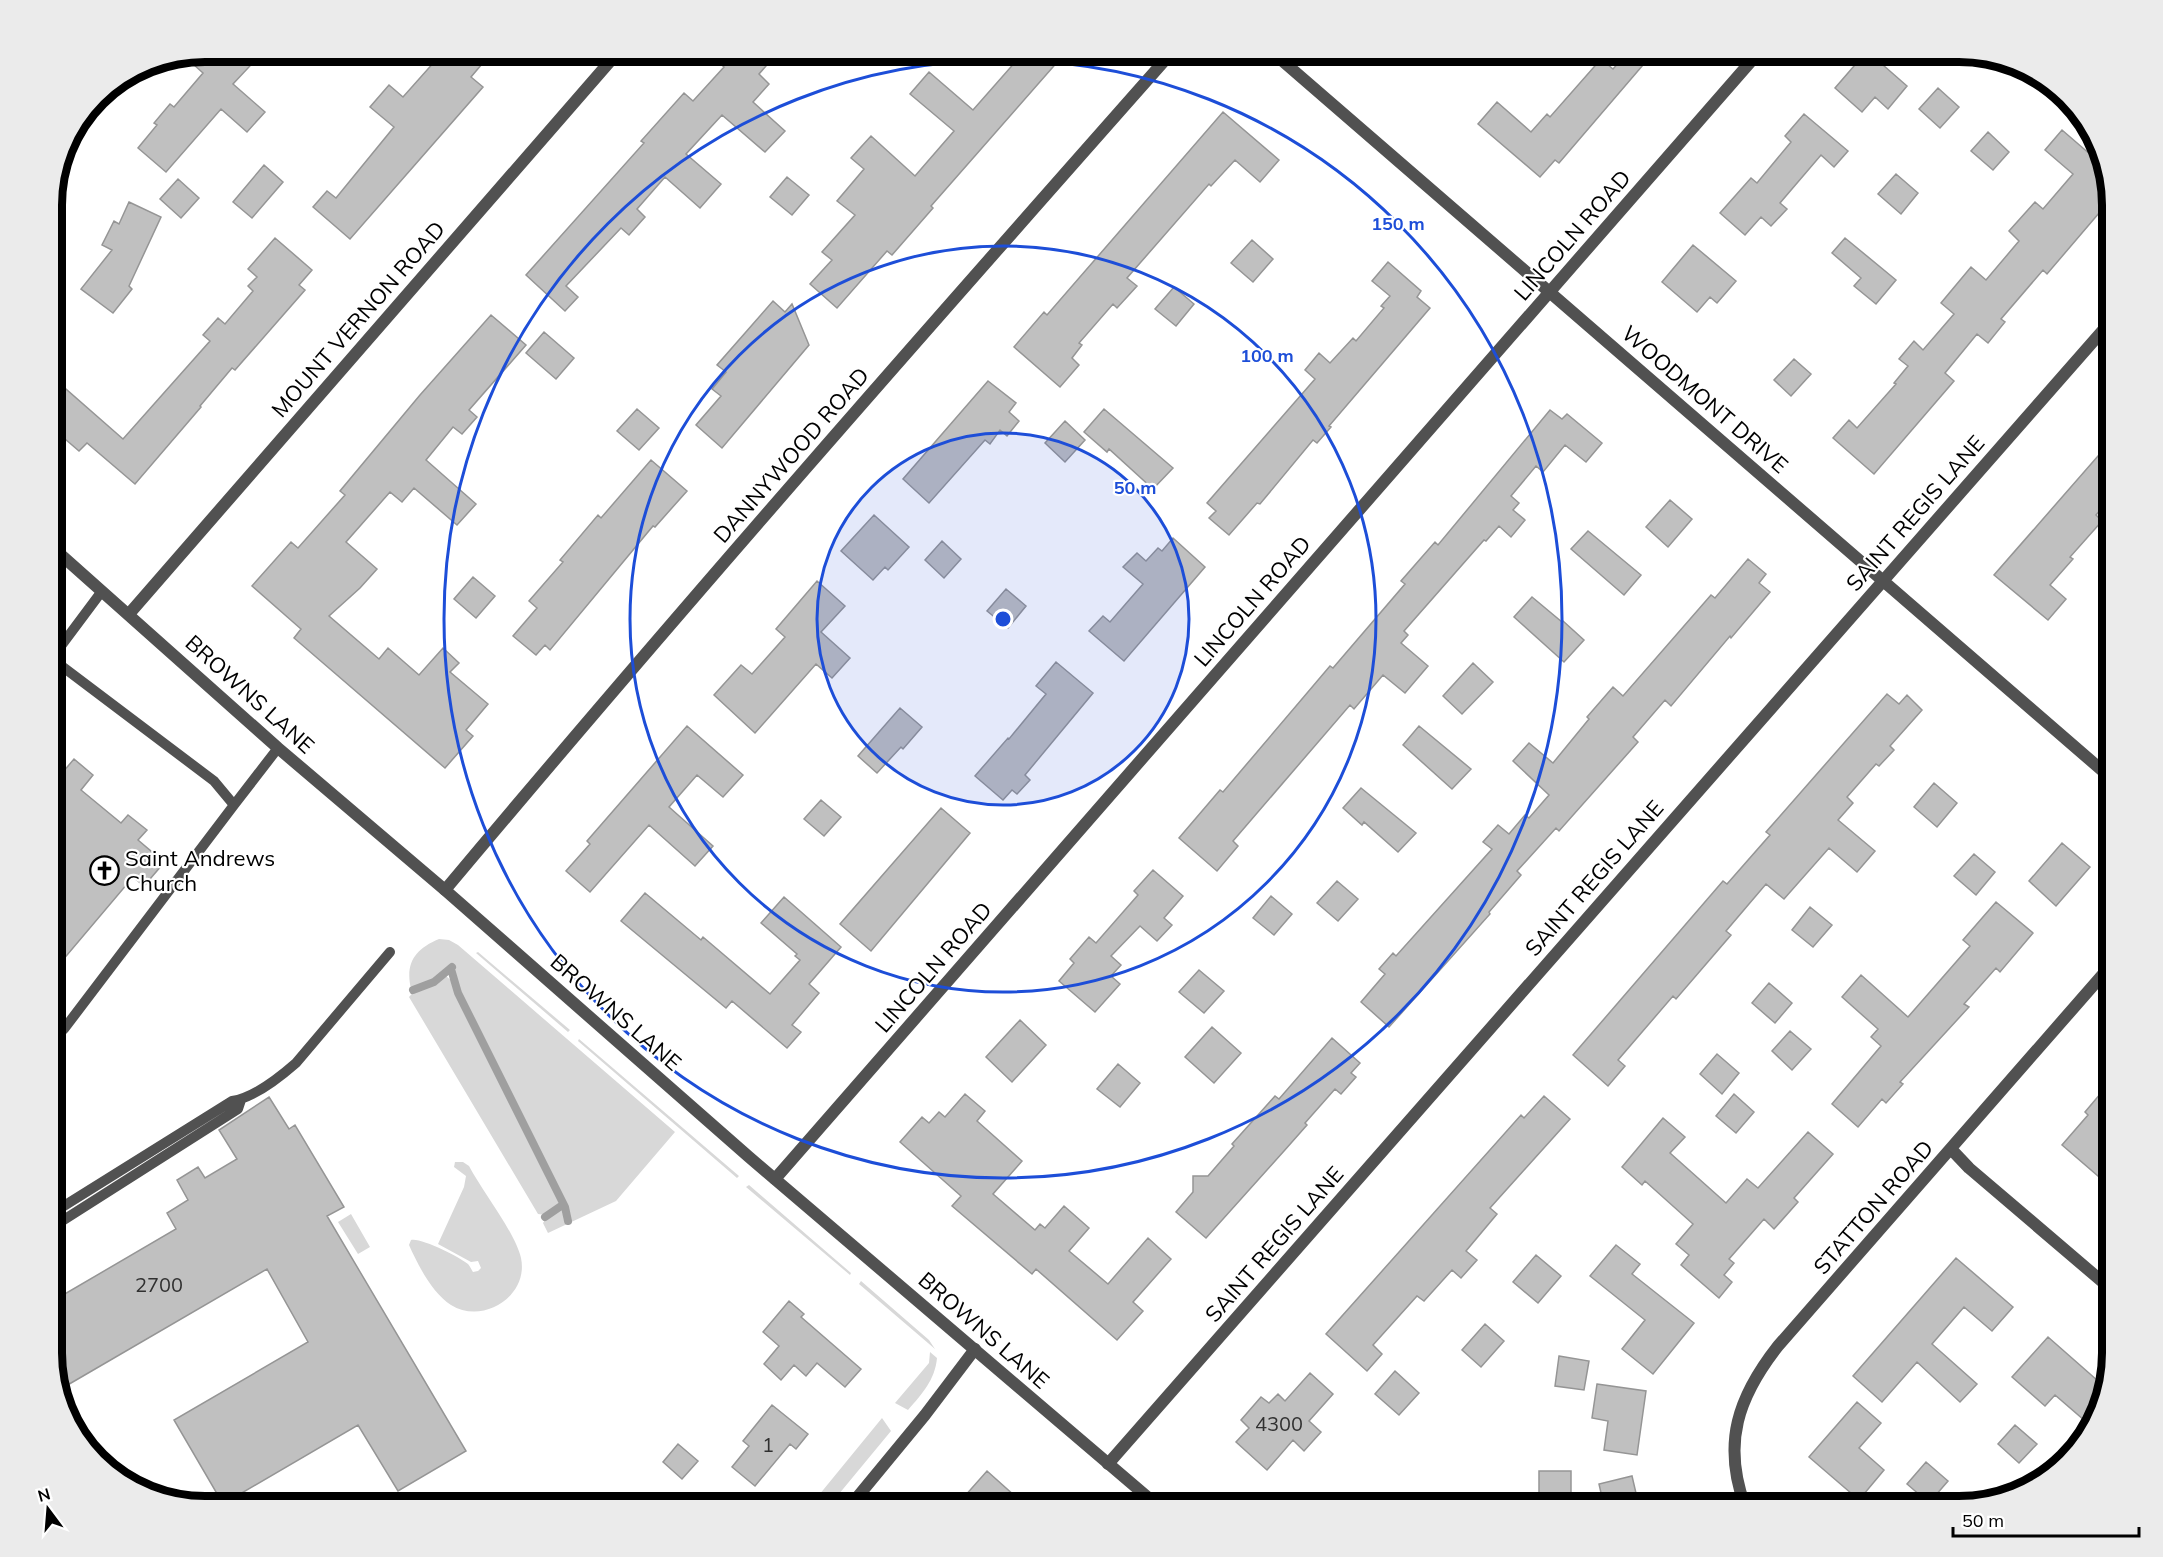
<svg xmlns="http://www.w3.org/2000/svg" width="2163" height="1557" viewBox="0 0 2163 1557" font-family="Mulish,sans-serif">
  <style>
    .green { fill: #d8d8d8 }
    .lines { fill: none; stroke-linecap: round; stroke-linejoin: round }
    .stream { stroke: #9f9f9f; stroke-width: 8 }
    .building { fill: #c0c0c0; stroke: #959595; stroke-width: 1.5 }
    .service { stroke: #515151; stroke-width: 10 }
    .minor { stroke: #515151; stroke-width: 12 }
    .tertiary { stroke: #515151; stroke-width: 12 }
    .ring { fill: none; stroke: #1d4ed8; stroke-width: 3 }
    .labels { text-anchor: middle; stroke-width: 4.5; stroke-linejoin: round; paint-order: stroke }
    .number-label { font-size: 20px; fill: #303030 }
    .street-label { font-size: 22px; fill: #000; stroke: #fff }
    .poi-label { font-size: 22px; fill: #000; stroke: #fff; text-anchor: start }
    .rim { fill: none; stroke: #000; stroke-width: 8 }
    .centre { fill: #1d4ed8; stroke: #fff; stroke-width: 3 }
    .ring-label { font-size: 18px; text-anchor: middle; font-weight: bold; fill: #1d4ed8; stroke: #fff; stroke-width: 4.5; stroke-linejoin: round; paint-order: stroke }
  </style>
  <rect width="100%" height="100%" fill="#fff"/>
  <path class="green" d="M439 939 449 940 458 945 675 1132 616 1201 548 1233 543 1223C547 1216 556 1209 563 1208L564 1221 569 1222 571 1219 463 997 453 970 455 966 451 965 435 979 411 989C405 963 415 949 439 939Z
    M478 952 570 1030 568 1032 476 953Z
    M446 976 453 982 458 997 561 1204 545 1215 538 1214 409 997C416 988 435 984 446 976Z
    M579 1039 739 1176 737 1178 578 1041Z
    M455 1162H463L469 1166C482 1191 515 1232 521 1258 529 1296 483 1325 451 1305 432 1293 418 1265 409 1245L411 1240C420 1237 460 1257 468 1264 470 1266 471 1269 473 1272L478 1271 481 1268 478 1261 471 1262 438 1244 464 1187 466 1176 454 1167Z
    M749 1185 851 1273 850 1275 746 1187Z
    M351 1214 370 1247 358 1254 338 1222Z
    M861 1281 929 1340 935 1349 859 1284Z
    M930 1352 937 1358C935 1380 922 1394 908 1410L895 1403 929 1363Z
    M882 1418 891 1431 829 1506H810Z"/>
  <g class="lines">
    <path class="stream" d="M451 969 458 993 565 1207 568 1221
      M413 990 434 982 452 967
      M545 1217 561 1206"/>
  </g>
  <path class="building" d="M205 51H264L233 84 265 112 247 132 221 109 166 172 138 148 157 125 154 123 170 104 174 107 203 73 183 55Z
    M444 51H493L471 77 483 87 350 239 313 207 327 191 336 198 394 127 370 107 389 85 403 97Z
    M707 51H779L759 74 769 84 753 102 785 131 765 152 722 115 686 154 721 184 700 208 665 177 637 209 645 217 629 235 621 228 566 286 578 297 565 311 526 275 644 143 641 141 684 93 693 101 724 67Z
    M1025 51H1067L931 206 933 208 892 255 887 251 837 308 810 284 832 260 822 252 855 215 837 201 864 169 851 158 871 136 915 176 954 131 910 94 929 72 973 110Z
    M1629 51H1655L1559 163 1555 160 1540 177 1478 124 1497 102 1531 132 1547 114 1550 117 1601 59 1613 69Z
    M1867 51 1907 86 1888 109 1875 97 1862 112 1835 88Z
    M1938 88 1959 107 1940 128 1919 109Z
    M1223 112 1279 160 1260 182 1235 160 1211 186 1209 184 1127 278 1137 286 1117 308 1113 304 1079 343 1082 345 1072 358 1079 365 1060 387 1014 347 1044 312 1047 315Z
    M1804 114 1848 151 1834 167 1821 155 1780 203 1787 209 1771 226 1761 217 1745 235 1720 213 1751 178 1757 183 1791 142 1785 136Z
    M2062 130 2091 155 2098 146 2111 199 2047 274 2043 270 2001 319 2005 322 1988 343 1977 334 1945 373 1954 381 1874 474 1833 438 1849 420 1857 428 1896 384 1894 383 1908 366 1899 359 1914 341 1923 350 1954 314 1941 303 1971 267 1986 280 2019 241 2009 231 2035 202 2043 209 2073 174 2045 150Z
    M1988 132 2009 152 1993 170 1971 151Z
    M264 165 283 182 252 218 233 202Z
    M1896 174 1918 193 1901 214 1878 194Z
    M787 177 809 195 792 215 770 197Z
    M178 179 199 198 181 218 160 199Z
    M129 202 161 217 129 286 132 289 113 313 81 289 112 250 102 245 114 221 119 224Z
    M275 238 312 270 299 285 305 290 235 370 232 368 200 406 201 407 135 484 87 443 79 451 51 427V376L123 439 210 341 203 335 218 318 225 324 253 291 248 286 257 277 248 269Z
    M1845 238 1896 280 1876 304 1854 286 1861 278 1832 253Z
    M1252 240 1273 259 1253 282 1231 263Z
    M1693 245 1736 281 1717 303 1710 297 1697 312 1662 282Z
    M1388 262 1421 291 1417 297 1430 308 1329 426 1331 427 1317 443 1313 440 1260 504 1257 503 1229 535 1209 518 1216 511 1207 503 1315 379 1305 370 1319 353 1330 363 1353 338 1356 341 1384 308 1381 306 1390 296 1372 281Z
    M1174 287 1194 304 1176 326 1155 309Z
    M773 301 785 312 792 304 809 345 722 448 696 425 721 396 712 389 726 372 717 365Z
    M491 315 526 345 469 410 477 417 462 434 453 427 426 460 476 504 457 525 414 488 402 502 390 492 346 542 377 569 360 588 329 616 379 659 388 648 419 675 443 648 459 663 450 672 488 704 466 730 473 736 445 768 294 638 301 629 252 586 291 542 298 548 345 495 340 491 420 395Z
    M544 332 574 358 556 379 526 353Z
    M1794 359 1811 374 1791 396 1774 380Z
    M988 381 1016 403 1009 412 1019 421 1007 436 1000 430 990 444 985 440 929 503 903 479Z
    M637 409 659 428 639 450 617 431Z
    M1104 409 1173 468 1153 489 1109 449 1107 452 1084 432Z
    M1550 410 1562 419 1567 414 1602 443 1586 462 1565 445 1543 472 1536 466 1511 496 1519 503 1513 510 1525 520 1511 537 1499 526 1486 541 1484 540 1404 631 1408 635 1401 643 1428 666 1405 693 1383 675 1354 709 1350 705 1233 841 1238 846 1217 871 1179 838 1220 790 1223 792 1330 666 1333 668 1405 584 1401 581 1435 542 1438 545Z
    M1065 421 1085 440 1065 462 1045 443Z
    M2112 440V496L2096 515 2102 521 2070 557 2073 559 2050 585 2066 599 2048 620 1994 575Z
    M651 460 687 491 655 527 653 526 550 650 545 645 536 655 513 636 537 608 529 601 563 562 560 560 598 515 601 518Z
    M1670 500 1692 519 1668 547 1646 527Z
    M874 515 909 547 888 570 885 567 873 580 841 551Z
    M1588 531 1641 575 1624 595 1571 549Z
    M1173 538 1205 567 1124 661 1089 631 1103 616 1110 622 1143 584 1123 567 1137 553 1146 561 1158 548 1162 551Z
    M942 541 961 559 944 578 925 560Z
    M1748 559 1766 574 1759 583 1770 592 1731 638 1730 636 1671 706 1665 700 1633 737 1638 742 1559 831 1556 828 1517 871 1521 875 1489 912 1490 914 1389 1027 1361 1002 1385 974 1379 969 1393 953 1396 956 1492 849 1483 842 1498 825 1509 834 1525 815 1529 818 1549 795 1513 761 1529 743 1553 763 1589 719 1587 717 1613 687 1623 696 1711 595 1715 598Z
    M473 577 495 596 476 618 454 599Z
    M817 581 845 606 821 632 850 658 832 678 816 664 755 733 714 695 741 665 752 674 785 637 776 629Z
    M1006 589 1026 606 1008 628 987 611Z
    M1532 597 1562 622 1563 621 1584 640 1564 662 1514 617Z
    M1056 662 1093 693 1025 775 1030 780 1017 794 1012 790 1003 800 975 776 1008 738 1009 739 1046 694 1036 686Z
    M1473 663 1493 682 1462 714 1443 696Z
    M1887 694 1899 704 1907 695 1922 710 1890 746 1894 750 1879 766 1876 764 1847 797 1853 803 1838 820 1875 851 1857 872 1829 848 1784 899 1766 884 1726 931 1731 935 1676 999 1673 996 1618 1060 1625 1066 1608 1086 1573 1055 1723 881 1727 884 1770 835 1766 832Z
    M900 708 922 727 903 749 901 747 877 773 858 756Z
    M687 726 743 775 723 797 697 775 669 807 713 846 695 866 649 825 590 892 566 871 590 844 587 841Z
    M1419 726 1471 769 1452 789 1403 745Z
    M74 759 93 775 81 790 121 823 128 815 147 830 138 840 152 852 150 855 162 865 144 886 133 877 51 974V786Z
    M1934 783 1957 803 1937 827 1914 807Z
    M1361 788 1416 833 1398 852 1364 822 1362 825 1343 808Z
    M821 800 841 817 824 836 804 819Z
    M941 808 970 833 871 951 840 924Z
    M2062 843 2090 867 2056 906 2029 881Z
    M1974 854 1995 872 1976 895 1954 876Z
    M1153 870 1183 896 1164 918 1172 925 1157 941 1140 926 1111 956 1121 965 1111 976 1120 984 1095 1012 1059 981 1074 963 1070 959 1089 937 1096 943 1138 895 1134 891Z
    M1337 881 1358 899 1338 921 1317 903Z
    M645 893 701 940 703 937 770 994 800 960 795 956 797 954 761 923 784 897 841 947 809 984 819 993 792 1025 801 1032 787 1048 732 1001 726 1008 621 921Z
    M1271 896 1292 914 1274 935 1253 918Z
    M1996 902 2033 933 2000 972 1996 968 1964 1004 1969 1007 1900 1082 1903 1084 1886 1103 1882 1099 1858 1127 1832 1104 1881 1046 1871 1037 1878 1029 1842 997 1861 975 1908 1017 1970 946 1963 940Z
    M1810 907 1832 925 1813 947 1792 930Z
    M1199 970 1224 991 1204 1013 1179 992Z
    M1769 983 1792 1003 1775 1023 1752 1003Z
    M1020 1020 1046 1045 1012 1082 986 1057Z
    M1212 1027 1241 1053 1214 1083 1185 1057Z
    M1790 1031 1811 1049 1792 1070 1772 1051Z
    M1332 1038 1360 1063 1351 1073 1356 1077 1341 1094 1335 1089 1305 1123 1307 1125 1284 1151 1206 1238 1176 1212 1193 1192V1176H1208L1234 1146 1232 1144 1275 1096 1279 1099Z
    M1717 1054 1739 1073 1722 1094 1700 1074Z
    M1118 1064 1140 1083 1120 1107 1097 1089Z
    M2101 1093 2112 1102V1188L2062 1145 2088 1115 2085 1112Z
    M965 1094 985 1111 977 1121 1022 1161 993 1194 1035 1230 1040 1224 1045 1228 1064 1206 1089 1228 1069 1251 1108 1284 1148 1238 1171 1259 1133 1302 1143 1311 1117 1340 1036 1269 1032 1274 952 1206 961 1196 900 1142 922 1117 929 1123 939 1112 945 1117Z
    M1734 1094 1754 1112 1736 1133 1716 1116Z
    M1544 1096 1570 1119 1490 1208 1497 1214 1466 1251 1477 1260 1461 1278 1452 1270 1424 1301 1417 1296 1373 1345 1382 1354 1367 1371 1326 1334 1521 1115 1524 1118Z
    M269 1097 289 1129 295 1125 344 1207 327 1216 466 1451 398 1491 358 1425 223 1504 174 1420 308 1342 267 1269 59 1390 51 1362V1302L176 1229 167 1213 188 1200 177 1180 198 1167 205 1178 237 1159 219 1130Z
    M1663 1118 1685 1137 1670 1153 1726 1203 1747 1179 1758 1188 1808 1132 1833 1154 1794 1198 1798 1202 1774 1229 1764 1219 1729 1259 1734 1263 1724 1275 1732 1282 1719 1298 1681 1265 1689 1255 1676 1244 1693 1224 1645 1181 1642 1185 1622 1167Z
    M1616 1245 1640 1264 1632 1274 1694 1323 1653 1374 1622 1349 1645 1320 1590 1276Z
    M1536 1255 1561 1276 1538 1303 1513 1282Z
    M1956 1258 2013 1307 1992 1331 1964 1307 1932 1344 1977 1384 1960 1402 1917 1362 1882 1402 1853 1376Z
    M789 1301 804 1314 801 1317 861 1369 845 1387 817 1363 806 1376 794 1365 781 1380 764 1364 779 1346 763 1332Z
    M1485 1324 1504 1341 1481 1367 1462 1350Z
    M2048 1337 2106 1388 2104 1401 2091 1426 2055 1395 2045 1406 2012 1377Z
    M1559 1356 1589 1361 1584 1390 1555 1386Z
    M1395 1371 1419 1393 1399 1415 1375 1394Z
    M1310 1373 1333 1394 1309 1421 1321 1432 1304 1451 1293 1440 1267 1470 1236 1442 1249 1428 1241 1420 1261 1397 1269 1403 1278 1394 1285 1401Z
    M1597 1384 1646 1391 1637 1455 1604 1450 1608 1421 1592 1418Z
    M1857 1402 1881 1423 1859 1448 1884 1470 1859 1500 1809 1457Z
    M772 1405 808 1434 796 1449 790 1444 755 1486 732 1467 749 1446 743 1441Z
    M2015 1425 2037 1444 2019 1463 1998 1444Z
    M678 1444 698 1461 682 1479 663 1462Z
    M1926 1462 1948 1481 1929 1503 1907 1484Z
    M987 1471 1026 1506H956Z
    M1539 1471H1571V1500L1539 1501Z
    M1632 1476 1639 1506H1604L1599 1484Z"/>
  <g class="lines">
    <path class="service" d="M52 658 102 591
      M234 805 278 748
      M51 1021 64 1029 234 805 214 781 51 658
      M51 1214 232 1101C254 1098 280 1077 296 1063L390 952
      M51 1228 238 1109 241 1100"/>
    <path class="minor" d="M1271 51 2112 779
      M52 192 62 164 70 133
      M129 614 619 51
      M445 890C683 606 928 328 1173 51
      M1951 1149 1969 1168 2112 1290
      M775 1179 1760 51
      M1108 1464 2112 320
      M850 1506 925 1415 975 1349
      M1745 1506C1722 1443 1738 1397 1778 1346L2112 964"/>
    <path class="tertiary" d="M51 546 278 748 445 890 749 1157 1158 1506"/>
  </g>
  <circle cx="1003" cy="619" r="186" fill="#1d4ed8" fill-opacity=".12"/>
  <g class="ring">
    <circle cx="1003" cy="619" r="186"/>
    <circle cx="1003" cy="619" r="373"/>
    <circle cx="1003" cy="619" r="559"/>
  </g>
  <defs>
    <symbol id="church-ring" viewBox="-11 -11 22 22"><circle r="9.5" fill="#fff" stroke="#000" stroke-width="1.5"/><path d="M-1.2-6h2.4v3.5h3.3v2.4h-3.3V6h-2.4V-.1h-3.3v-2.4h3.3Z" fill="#000"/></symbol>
  </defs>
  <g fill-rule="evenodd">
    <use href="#church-ring" x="88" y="854" width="33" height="33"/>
  </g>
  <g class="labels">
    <g class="number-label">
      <text x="159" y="1292">2700</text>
      <text x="1279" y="1431">4300</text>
      <text x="768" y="1452">1</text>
    </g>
    <g class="street-label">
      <text transform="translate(1572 235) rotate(-49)" y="8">LINCOLN ROAD</text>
      <text transform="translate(358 319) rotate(-49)" y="8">MOUNT VERNON ROAD</text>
      <text transform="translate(1705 399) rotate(41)" y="8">WOODMONT DRIVE</text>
      <text transform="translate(791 455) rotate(-49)" y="8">DANNYWOOD ROAD</text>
      <text transform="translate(1915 513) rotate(-49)" y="8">SAINT REGIS LANE</text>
      <text transform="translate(1252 601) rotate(-49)" y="8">LINCOLN ROAD</text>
      <text transform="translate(250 694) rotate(42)" y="8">BROWNS LANE</text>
      <text transform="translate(1594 878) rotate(-49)" y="8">SAINT REGIS LANE</text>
      <text transform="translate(933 967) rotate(-49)" y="8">LINCOLN ROAD</text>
      <text transform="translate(616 1012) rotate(41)" y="8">BROWNS LANE</text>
      <text transform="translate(1873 1207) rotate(-49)" y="8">STATTON ROAD</text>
      <text transform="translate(1274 1244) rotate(-49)" y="8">SAINT REGIS LANE</text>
      <text transform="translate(984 1330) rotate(41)" y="8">BROWNS LANE</text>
    </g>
    <g class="poi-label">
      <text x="125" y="866">Saint Andrews<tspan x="125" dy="25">Church</tspan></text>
    </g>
  </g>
  <path d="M0 0H2163V1557H0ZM205 62H1959A143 143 0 0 1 2102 205V1353A143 143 0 0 1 1959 1496H205A143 143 0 0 1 62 1353V205A143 143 0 0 1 205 62Z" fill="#ebebeb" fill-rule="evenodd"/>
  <path class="rim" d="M205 62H1959A143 143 0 0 1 2102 205V1353A143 143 0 0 1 1959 1496H205A143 143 0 0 1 62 1353V205A143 143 0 0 1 205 62Z"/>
  <circle cx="1003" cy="619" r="9" class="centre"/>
  <g class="ring-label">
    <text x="1398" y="230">150 m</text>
    <text x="1267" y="362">100 m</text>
    <text x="1135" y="494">50 m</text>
  </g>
  <g transform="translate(48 1509) rotate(344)" stroke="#ffffff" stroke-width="4.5" paint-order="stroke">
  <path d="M0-4.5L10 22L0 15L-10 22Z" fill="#000000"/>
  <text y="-9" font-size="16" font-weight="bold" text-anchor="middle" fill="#000000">N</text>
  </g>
  <path d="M1953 1527v9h186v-9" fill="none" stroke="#000000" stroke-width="3"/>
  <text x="1962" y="1527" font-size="18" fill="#000000" stroke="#ffffff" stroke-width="4.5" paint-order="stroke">50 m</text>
</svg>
